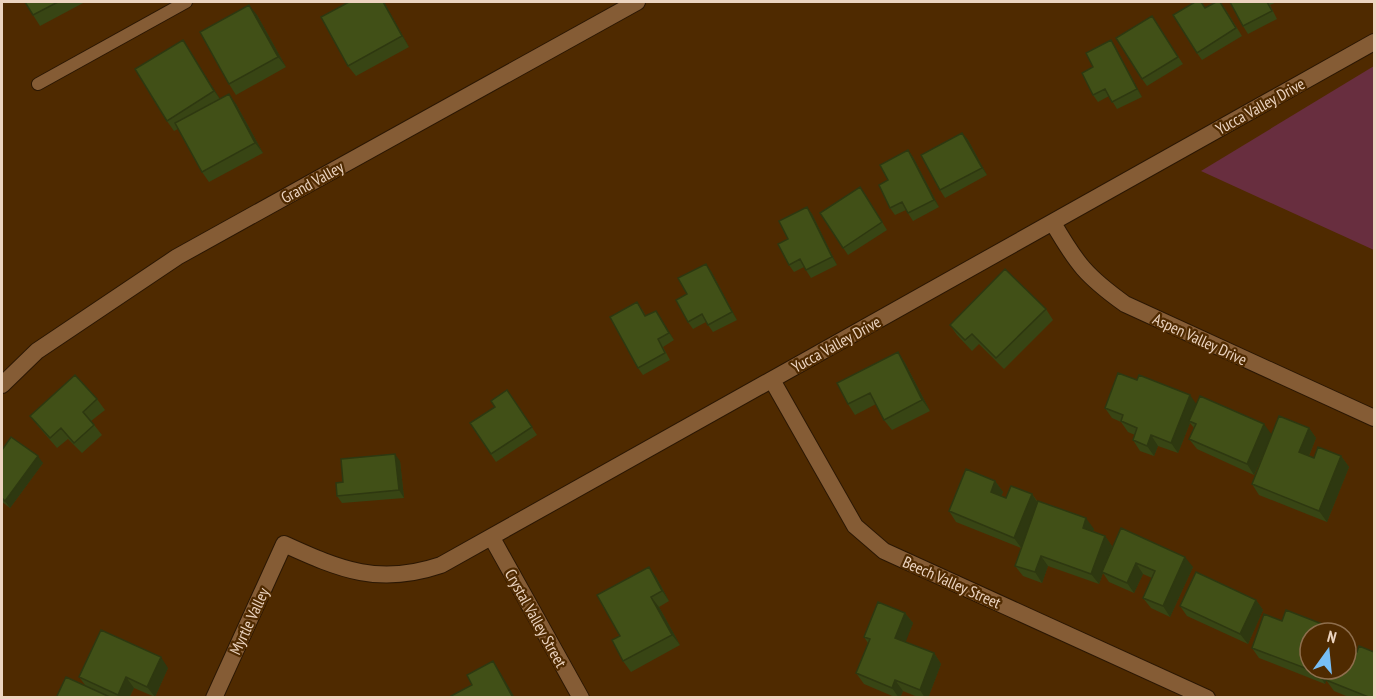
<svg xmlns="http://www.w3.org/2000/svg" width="1376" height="699" viewBox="0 0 1376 699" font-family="'PT Sans Narrow',sans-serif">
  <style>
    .green { fill: #682e3f }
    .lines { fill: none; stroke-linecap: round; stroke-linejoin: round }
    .service-casing { stroke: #2b1703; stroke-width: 14 }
    .minor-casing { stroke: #2b1703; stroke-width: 18 }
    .service { stroke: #855c35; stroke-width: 12 }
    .minor { stroke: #855c35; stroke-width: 16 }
    .wall { fill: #384514 }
    .shaded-wall { fill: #2e3810 }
    .building { fill: #415017; stroke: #2e3810; stroke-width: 1.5 }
    .labels { text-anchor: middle; stroke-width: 4.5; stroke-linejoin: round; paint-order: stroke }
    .street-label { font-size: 16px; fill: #ecd4c0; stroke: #4f2a00 }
  </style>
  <rect width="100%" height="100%" fill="#4f2a00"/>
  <path class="green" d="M1374 66V250L1201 171Z"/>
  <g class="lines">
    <defs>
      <path id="service" d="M38 84 186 2"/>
      <path id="minor" d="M1053 223C1077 264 1086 276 1125 304L1374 418
        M772 380 855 526 884 551 1207 698
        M2 385 37 351 177 257 637 2
        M492 538 581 698
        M214 698 284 544C341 570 379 586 441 565L1374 42"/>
    </defs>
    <use href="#service" class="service-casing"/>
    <use href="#minor" class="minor-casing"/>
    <use href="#service" class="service"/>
    <use href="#minor" class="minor"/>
  </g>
  <path class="wall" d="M25 2H85L40 26 33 15Z
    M384 2 409 47 356 76 348 66Z
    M1230 2H1277L1270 5 1277 19 1248 34 1243 26Z
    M1224 7 1242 36 1202 60 1197 53 1205 8Z
    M257 15 286 67 236 95 229 84Z
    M1152 16 1183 64 1147 86 1142 79Z
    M183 40 220 99 236 104 263 153 209 182 202 172 178 129 174 131 167 121Z
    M1111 40 1116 48 1142 97 1117 109 1109 96 1098 102 1093 95V67Z
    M962 133 968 140 987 175 945 198 940 190Z
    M908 150 913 157 939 207 913 221 906 210 895 215 890 208 888 180Z
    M865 194 887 230 848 255 820 213Z
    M807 207 812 214 837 265 811 278 804 267 794 272 789 265 788 239Z
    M711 271 737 320 713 332 706 322 693 329 688 322 687 294Z
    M642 309 646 316 656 311 674 340 663 347 670 360 643 375 638 368Z
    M1046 309 1053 320 1004 369 979 344 972 351 957 335 950 325Z
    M898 352 905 363 930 411 892 430 884 420 876 404 855 415 848 404Z
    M507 390 537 435 496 462 470 423 495 407Z
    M97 399 105 410 91 421 102 435 82 453 68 439 57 448 38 426 30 416Z
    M1197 404 1272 434 1309 428 1316 438 1309 456 1314 458 1341 456 1349 467 1327 522 1259 495 1252 484 1266 449 1254 475 1197 449 1189 439 1194 428 1190 423 1178 453 1158 446 1154 456 1140 451 1133 440 1135 435 1128 432 1121 422 1112 418 1105 408Z
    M2 450 43 463 10 508 2 502Z
    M400 461 404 498 342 503 337 496 343 482Z
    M995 481 1003 492 1001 496 1006 498 1032 494 1038 502 1094 529 1093 531 1105 536 1112 546 1109 556 1193 567 1170 617 1151 608 1143 598 1152 578 1143 574 1134 593 1109 582 1103 573 1099 584 1048 566 1042 583 1023 576 1015 566 1021 548 956 522 949 511Z
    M656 577 669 601 659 607 680 645 631 672 623 661 620 636Z
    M1256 600 1263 610 1248 644 1187 616 1180 606Z
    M905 613 913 623 905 642 934 653 941 664 928 698H920L903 691 900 698H897L864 684 856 673 868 643 864 637Z
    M1282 621 1335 629 1338 633H1310L1374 698H1351L1334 691 1326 680 1325 684 1259 658 1252 648Z
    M168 668 155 697 134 688 129 698H56L85 685 79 677Z"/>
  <path class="shaded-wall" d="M383 2H384L409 47 402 36Z
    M249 5 257 15 286 67 278 57Z
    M183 40 190 51 222 102 214 91Z
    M1111 40 1116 48 1142 97 1137 89Z
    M229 94 236 104 263 153 255 143Z
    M962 133 968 140 987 175 982 168Z
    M908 150 913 157 939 207 934 200Z
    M807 207 812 214 837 265 832 257Z
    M706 264 711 271 737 320 732 312Z
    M656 311 661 318 674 340 669 333Z
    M898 352 905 363 930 411 922 400Z
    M1190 395 1197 405 1189 421 1190 423 1178 453 1171 443Z
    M1264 424 1272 435 1254 475 1247 464Z
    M1309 428 1316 438 1306 463 1299 452Z
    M1151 435 1158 446 1154 456 1147 446Z
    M395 454 400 461 404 498 399 490Z
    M38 456 43 463 10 508 5 501Z
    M1341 456 1349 467 1327 522 1319 511Z
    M995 481 1003 492 998 502 991 492Z
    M1032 494 1039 505 1022 549 1014 538Z
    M1086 518 1094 529 1090 538 1083 528Z
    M1105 536 1112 546 1103 572H1102L1103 573 1099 584 1091 574Z
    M1041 556 1048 566 1042 583 1035 572Z
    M1185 557 1193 567 1170 617 1163 606Z
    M1136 563 1143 574 1134 593 1127 583Z
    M649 567 656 577 669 601 662 591Z
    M651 597 659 607 680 645 672 635Z
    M1256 600 1263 610 1248 644 1240 634Z
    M905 613 913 623 903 649 895 638Z
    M934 653 941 664 928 698H925L920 690Z
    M161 657 168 668 155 697 147 687Z
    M493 661 500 672 515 698H513Z
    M1319 669H1331L1325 684 1318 673Z
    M126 677 134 688 129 698H120L118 695Z
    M895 680 903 691 900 698H899L892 688Z"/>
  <path class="building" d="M25 2H58L33 15Z
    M349 2H383L402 36 348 66 321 17Z
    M1195 2H1201L1205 8 1216 2H1220L1236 28 1197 53 1173 15Z
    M1230 2H1267L1272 11 1243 26Z
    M249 5 278 57 229 84 200 32Z
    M1152 16 1178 57 1142 79 1116 38Z
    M183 40 214 91 167 121 135 69Z
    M1111 40 1137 89 1112 102 1105 89 1093 95 1082 73 1093 67 1086 53Z
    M229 94 255 143 202 172 175 123Z
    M962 133 982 168 940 190 921 155Z
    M908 150 934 200 908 213 902 202 890 208 879 185 888 180 880 165Z
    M860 187 882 222 843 248 820 213Z
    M807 207 832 257 806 270 800 259 789 265 778 244 788 239 779 221Z
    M706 264 732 312 708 325 702 314 688 322 676 300 687 294 678 278Z
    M1005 269 1046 309 996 358 972 334 965 340 950 325Z
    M637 302 645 316 656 311 669 333 658 339 665 353 638 368 610 317Z
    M898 352 922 400 884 420 870 393 848 404 837 383Z
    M1118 373 1137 380 1139 375 1190 395 1171 443 1151 435 1147 446 1133 440 1137 428 1121 421 1123 415 1105 408Z
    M75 375 97 399 83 412 94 425 74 443 61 428 50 438 30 416Z
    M507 390 532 427 491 454 470 423 495 407 491 401Z
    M1200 396 1264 424 1247 464 1189 439 1196 424 1189 421Z
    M1279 416 1309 428 1299 452 1314 458 1318 447 1341 456 1319 511 1252 484Z
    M11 437 38 456 5 501 2 498V450Z
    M395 454 399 490 337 496 336 483 343 482 341 459Z
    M966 469 995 481 991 492 1006 498 1011 486 1032 494 1014 538 949 511Z
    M1038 501 1086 518 1083 528 1105 536 1091 574 1041 556 1035 572 1015 566Z
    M1121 528 1185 557 1163 606 1143 598 1155 571 1136 563 1127 583 1102 572Z
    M649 567 662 591 651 597 672 635 623 661 612 640 620 636 597 595Z
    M1196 572 1256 600 1240 634 1180 606Z
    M878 602 905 613 895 638 934 653 920 690 895 680 892 688 856 673 870 639 864 637Z
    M1286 610 1335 629 1333 633H1310V669H1319L1318 673 1252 648 1264 614 1282 621Z
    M101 630 161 657 147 687 126 677 118 695 79 677Z
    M1359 646 1374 652V698H1371L1326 680 1331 669H1346V648L1357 652Z
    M493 661 513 698H451V696L472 685 467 675Z
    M66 677 112 698H56Z"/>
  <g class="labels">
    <g class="street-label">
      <text transform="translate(1260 106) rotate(-29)" y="6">Yucca Valley Drive</text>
      <text transform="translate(312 182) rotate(-29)" y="6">Grand Valley</text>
      <text transform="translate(1200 339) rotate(25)" y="6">Aspen Valley Drive</text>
      <text transform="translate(836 344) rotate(-29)" y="6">Yucca Valley Drive</text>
      <text transform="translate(952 582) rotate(24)" y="6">Beech Valley Street</text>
      <text transform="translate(536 618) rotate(61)" y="6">Crystal Valley Street</text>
      <text transform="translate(249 621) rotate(-65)" y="6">Myrtle Valley</text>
    </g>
  </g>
  <rect width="1376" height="699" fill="none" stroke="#ecd4c0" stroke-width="6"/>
  <g transform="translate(1328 651) rotate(15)"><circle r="28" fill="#4f2a00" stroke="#8e6e4d" stroke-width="1.5"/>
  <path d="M0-4.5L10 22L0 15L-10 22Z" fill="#77bff7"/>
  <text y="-9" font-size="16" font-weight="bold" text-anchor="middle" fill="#ecd4c0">N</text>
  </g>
</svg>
